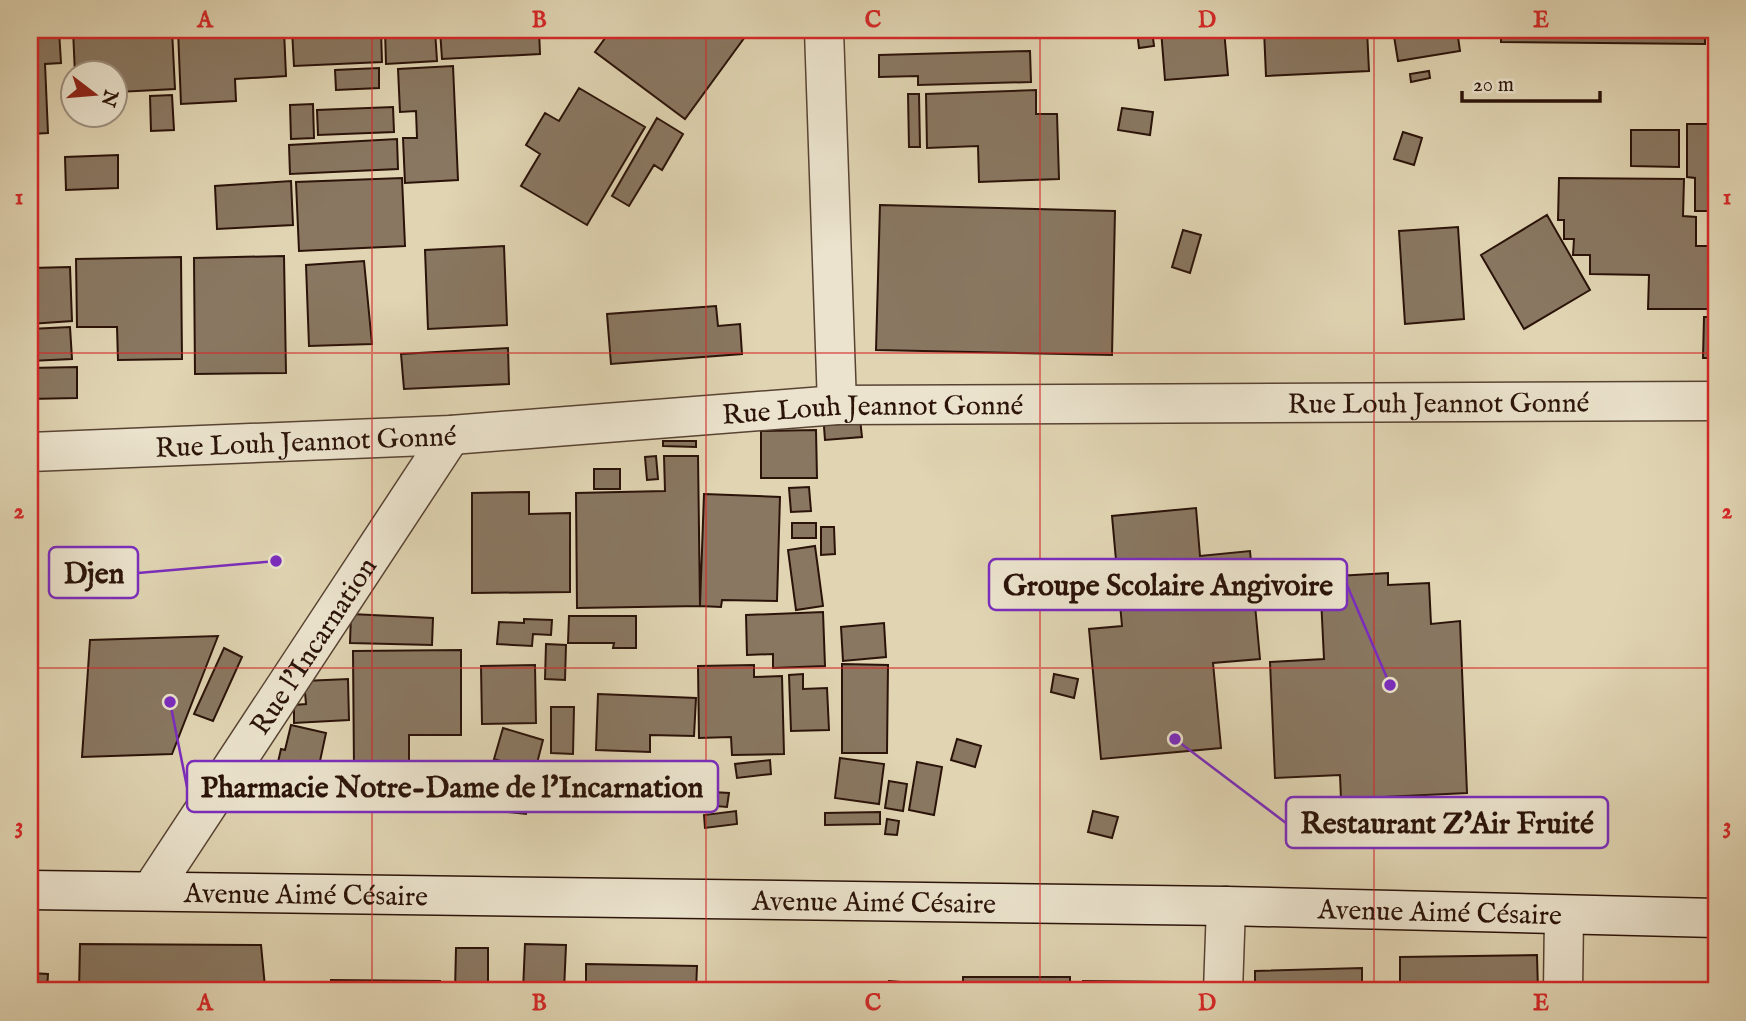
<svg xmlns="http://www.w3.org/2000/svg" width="1746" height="1021" viewBox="0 0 1746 1021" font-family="'IM FELL English',serif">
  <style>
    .building { fill: #897761; stroke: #2b1309; stroke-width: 2 }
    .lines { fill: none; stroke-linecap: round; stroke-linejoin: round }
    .street-casing { stroke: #584333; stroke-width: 41 }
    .secondary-casing { stroke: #2b1309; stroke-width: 41 }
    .street { stroke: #ebe3cd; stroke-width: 38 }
    .secondary { stroke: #ebe3cd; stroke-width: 38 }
    .grid { fill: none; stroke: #d62828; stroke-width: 2; stroke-opacity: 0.55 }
    .labels { text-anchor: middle; stroke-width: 6; stroke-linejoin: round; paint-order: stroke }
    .street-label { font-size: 28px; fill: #2b1309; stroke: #ebe3cd }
    .leader { fill: none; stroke: #7b2cbf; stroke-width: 2.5 }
    .callout-dot { fill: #7b2cbf; stroke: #ebe3cd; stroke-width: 2.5 }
    .callout { fill: #ebe3cd; stroke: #7b2cbf; stroke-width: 2.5 }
    .callout-label { font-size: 30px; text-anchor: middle; font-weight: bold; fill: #2b1309 }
    .neatline { fill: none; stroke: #d62828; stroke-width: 2.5 }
    .grid-label { font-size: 23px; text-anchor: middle; font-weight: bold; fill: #d62828 }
  </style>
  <rect width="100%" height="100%" fill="#e0d4b2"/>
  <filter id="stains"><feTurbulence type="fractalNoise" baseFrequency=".00286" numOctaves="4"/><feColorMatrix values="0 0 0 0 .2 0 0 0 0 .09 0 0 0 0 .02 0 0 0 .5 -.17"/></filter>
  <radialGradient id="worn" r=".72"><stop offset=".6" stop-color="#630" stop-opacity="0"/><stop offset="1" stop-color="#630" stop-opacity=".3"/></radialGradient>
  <path class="building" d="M30 30H59L61 63 45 64 48 133 30 134Z
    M73 30H172L175 89 118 92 117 74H75Z
    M178 30H284L286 76 235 79 236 101 181 104Z
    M292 30H381L382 62 294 66Z
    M385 30H435L437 61 386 64Z
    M440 30H539L540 54 442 59Z
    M611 30H750L685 119 595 52Z
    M1137 30H1152L1154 46 1139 48Z
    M1161 30H1224L1228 75 1165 80Z
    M1264 30H1367L1369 71 1266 76Z
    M1393 30H1457L1460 51 1398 61Z
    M1501 30H1705V44L1501 42Z
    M1030 51 1031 82 918 85V76L879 77V55Z
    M453 66 458 180 405 183 403 138H417L416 111 400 112 398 69Z
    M379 68V88L336 90 335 70Z
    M1429 71 1430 78 1411 82 1410 74Z
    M579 88 645 127 587 225 521 186 540 154 526 145 545 113 559 121Z
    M1036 90V114H1057L1059 179 979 182 978 146 927 148 926 94Z
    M908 94H919L920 147H909Z
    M172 95 174 130 151 131 150 96Z
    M313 104 314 138 291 139 290 105Z
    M393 107 394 132 318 135 317 110Z
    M1122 108 1153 112 1150 135 1118 130Z
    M657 118 683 134 662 170 654 165 629 206 612 196Z
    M1687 124H1716V211H1695V178L1687 177Z
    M1631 130H1679V167L1631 166Z
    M1403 132 1422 138 1414 165 1394 159Z
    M397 139 398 169 290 174 289 145Z
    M118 155V188L66 190 65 157Z
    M402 178 405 246 299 251 296 182Z
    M1559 178 1684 179 1683 216 1696 217V246H1716V309H1648L1649 275 1590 274V255H1573L1574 239H1564V220H1558Z
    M291 181 293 225 217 229 215 186Z
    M880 205 1115 211 1112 355 876 350Z
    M1547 215 1590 290 1524 329 1481 255Z
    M1458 227 1464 319 1405 324 1399 231Z
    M1183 230 1201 235 1190 273 1172 267Z
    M504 246 507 325 428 329 425 250Z
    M284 256 286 373 195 374 194 258Z
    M181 257 182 359 118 360 117 327H77L76 259Z
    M364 261 372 344 309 346 306 265Z
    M70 267 72 321 30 324V268Z
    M716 306 718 326 740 324 742 354 611 364 607 314Z
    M1704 317H1716V358H1703Z
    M70 327 72 359 30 361V329Z
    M508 348 509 384 404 389 401 354Z
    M77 367V398L30 399V368Z
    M859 410 862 437 825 440 823 413Z
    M816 430 817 478H761V431Z
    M663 441H696V447L663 446Z
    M656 456 658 479 647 480 645 457Z
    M664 456H698L700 606 577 608 576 493 665 491Z
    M594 469H620V489H594Z
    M809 487 811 511 791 512 789 488Z
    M529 492V514L570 513V592L472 593V493Z
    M704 494 780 497 777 601 722 600 721 607 700 606Z
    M1196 508 1200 556 1250 551 1260 659 1213 663 1221 748 1101 759 1089 629 1122 626 1112 516Z
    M792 523H816V538H792Z
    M821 527H834L835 554 821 555Z
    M815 546 823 606 796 610 788 550Z
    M1388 573V585L1429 583 1431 624 1460 621 1467 793 1341 799 1340 775 1275 778 1270 662 1324 659 1320 577Z
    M823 612 825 666 773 668V654L747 655 746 615Z
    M351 614 433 618 432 645 350 643Z
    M569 616H636V648H613L614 643H568Z
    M524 619 552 620 551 635 533 634 532 646 497 644 499 622 524 623Z
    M884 623 886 657 843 661 841 627Z
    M218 636 172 754 82 757 90 640Z
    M546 644 566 645 565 680 545 679Z
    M224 648 242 657 213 721 194 714Z
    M461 650V735H409V768L354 769 353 651Z
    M842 664 888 665 887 753H842Z
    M535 665 536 723 482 724 481 666Z
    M754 665V677L782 676 784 754 732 755 731 737 699 738 698 666Z
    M803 674V689L827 688 829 730 791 731 789 675Z
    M1054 674 1078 679 1074 698 1051 692Z
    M348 679 349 720 294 723V705L306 704 304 681Z
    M598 694 696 698 694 736 650 735V752L596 750Z
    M551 707H574L573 754 551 753Z
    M291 725 326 733 320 761 339 766 331 801 272 788 281 749 285 750Z
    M503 728 543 740 535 771 494 759Z
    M957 739 981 746 975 767 951 760Z
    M840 758 884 764 879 804 835 798Z
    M770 760 771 774 737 778 735 764Z
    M917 762 942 767 934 815 909 810Z
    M889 781 907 784 903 811 885 808Z
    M694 791 729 793 727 807 692 804Z
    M500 796 528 799 526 814 498 811Z
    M736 811 737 824 705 828 704 815Z
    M1093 811 1118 817 1112 838 1088 832Z
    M880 812V824L825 825V813Z
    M887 819 899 821 897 835 885 834Z
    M80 944 261 945 265 987 257 991H79Z
    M525 944 566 945 564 991H523Z
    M456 948H488V991H455Z
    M1537 955 1538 991H1400V957Z
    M586 964 697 966 696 991H586Z
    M1362 968V991H1255V971Z
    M30 973 48 974 47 991H30Z
    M963 977H1070V991H963Z
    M331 980 440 981V991H331Z
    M889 981 911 983V991H889Z
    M1083 981 1179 982V991H1083Z"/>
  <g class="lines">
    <defs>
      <g id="street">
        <path d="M824 30 837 405"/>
        <path id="s1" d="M30 452 451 435 837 405 1716 401"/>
        <path id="s2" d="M151 891 451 435"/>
        <path d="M1223 991 1226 906"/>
        <path d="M1563 991 1564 915"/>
      </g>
      <g id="secondary">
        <path id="s3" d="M30 890 1226 906 1716 918"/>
      </g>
    </defs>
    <use href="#street" class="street-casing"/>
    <use href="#secondary" class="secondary-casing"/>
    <use href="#street" class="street"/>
    <use href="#secondary" class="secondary"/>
  </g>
  <path class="grid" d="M372 30V991M706 30V991M1040 30V991M1374 30V991M30 353H1716M30 668H1716"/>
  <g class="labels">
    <g class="street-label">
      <text dy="10" stroke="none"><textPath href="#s1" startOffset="1410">Rue Louh Jeannot Gonné</textPath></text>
      <text dy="10" stroke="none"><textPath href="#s1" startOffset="844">Rue Louh Jeannot Gonné</textPath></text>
      <text dy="10" stroke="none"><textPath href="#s1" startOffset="276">Rue Louh Jeannot Gonné</textPath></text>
      <text dy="10" stroke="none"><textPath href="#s2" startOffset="294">Rue l'Incarnation</textPath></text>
      <text dy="10" stroke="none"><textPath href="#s3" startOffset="276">Avenue Aimé Césaire</textPath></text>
      <text dy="10" stroke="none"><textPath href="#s3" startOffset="844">Avenue Aimé Césaire</textPath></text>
      <text dy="10" stroke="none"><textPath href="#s3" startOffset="1410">Avenue Aimé Césaire</textPath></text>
    </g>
  </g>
  <path class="leader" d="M276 561L138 573M1390 685L1347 585M170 702L187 787M1175 739L1286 823"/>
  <g class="callout-dot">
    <circle cx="276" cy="561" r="7"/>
    <circle cx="1390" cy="685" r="7"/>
    <circle cx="170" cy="702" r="7"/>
    <circle cx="1175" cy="739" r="7"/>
  </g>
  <g class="callout">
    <rect x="49" y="547" width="89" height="51" rx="7"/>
    <rect x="989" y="559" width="358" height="51" rx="7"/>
    <rect x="187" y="761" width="531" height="51" rx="7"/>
    <rect x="1286" y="797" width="322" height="51" rx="7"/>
  </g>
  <g class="callout-label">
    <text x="94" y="583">Djen</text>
    <text x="1168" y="595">Groupe Scolaire Angivoire</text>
    <text x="452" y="797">Pharmacie Notre-Dame de l'Incarnation</text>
    <text x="1447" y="833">Restaurant Z'Air Fruité</text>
  </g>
  <rect width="1746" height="1021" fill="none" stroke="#e0d4b2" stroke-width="77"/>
  <g transform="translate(94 94) rotate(106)"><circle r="33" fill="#ebe3cd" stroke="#9e907f" stroke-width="2"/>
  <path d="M0-5L12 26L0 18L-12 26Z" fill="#8f2418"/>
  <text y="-10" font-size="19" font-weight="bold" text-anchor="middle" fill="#2b1309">N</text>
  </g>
  <path d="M1462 91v10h138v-10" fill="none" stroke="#2b1309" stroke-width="3.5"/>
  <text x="1473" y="91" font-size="21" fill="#2b1309" stroke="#ebe3cd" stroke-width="5" paint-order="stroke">20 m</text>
  <rect x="38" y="38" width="1670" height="944" class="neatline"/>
  <g class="grid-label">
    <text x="205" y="27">A</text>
    <text x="539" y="27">B</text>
    <text x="873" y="27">C</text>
    <text x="1207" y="27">D</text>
    <text x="1541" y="27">E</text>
    <text x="19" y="204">1</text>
    <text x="1727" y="204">1</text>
    <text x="19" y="518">2</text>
    <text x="1727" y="518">2</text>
    <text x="19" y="833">3</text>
    <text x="1727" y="833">3</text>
    <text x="205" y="1010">A</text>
    <text x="539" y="1010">B</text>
    <text x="873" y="1010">C</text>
    <text x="1207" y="1010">D</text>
    <text x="1541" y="1010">E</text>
  </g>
  <rect width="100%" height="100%" filter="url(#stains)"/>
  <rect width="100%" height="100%" fill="url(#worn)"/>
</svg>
